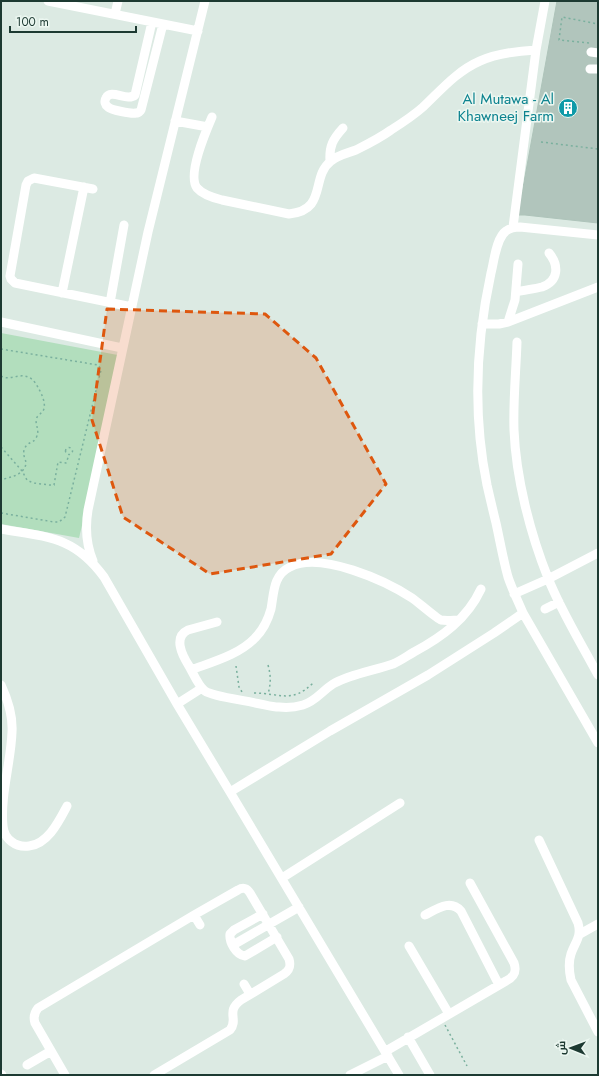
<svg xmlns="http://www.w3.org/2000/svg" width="599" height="1076" viewBox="0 0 599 1076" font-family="Jost,Cairo,sans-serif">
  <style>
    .green { fill: #b2debd }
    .building { fill: #b1c5bc; stroke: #aec4ba }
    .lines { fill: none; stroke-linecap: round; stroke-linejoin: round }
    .path { stroke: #7ab09e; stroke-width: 1.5; stroke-dasharray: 2 3; stroke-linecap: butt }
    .minor { stroke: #fff; stroke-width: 9 }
    .marked { fill: #de570e; fill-opacity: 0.2; stroke: #de570e; stroke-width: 3; stroke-dasharray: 8 5; stroke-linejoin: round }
    .labels { text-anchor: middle; stroke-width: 3; stroke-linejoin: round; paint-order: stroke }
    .culture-label { font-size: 15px; fill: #0d838f; stroke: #ecf7f1; text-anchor: end }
  </style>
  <rect width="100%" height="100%" fill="#dceae3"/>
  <path class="green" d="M1 333 123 356 79 538 1 524Z"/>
  <path class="building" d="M557 1H598V223L525 215H518Z"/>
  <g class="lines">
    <path class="path" d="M589 43 559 40 562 17 598 24
      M541 142 598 149
      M1 349 98 365 100 368 101 370 65 517 59 522H54L1 513
      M1 376C11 382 21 370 33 380 38 386 48 403 43 411 41 414 37 415 36 420 36 427 40 431 36 438 33 444 27 441 24 450 22 459 30 461 23 470 17 477 9 477 1 480
      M1 447 22 471 27 480 33 483 50 485H54L58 462 66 463 69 455
      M65.5 451a3.5 3.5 0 1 1 7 0a3.5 3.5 0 1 1-7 0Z
      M268 665C271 676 271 683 268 694
      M236 666 239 687 242 692
      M254 693C279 693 292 704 313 683
      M445 1025 467 1066"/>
    <path class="minor" d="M48 1 198 31
      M115 14 118 1
      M152 22 135 95C127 102 111 88 106 98 104 101 105 105 108 107 111 110 131 114 136 113 139 113 139 112 141 110L163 24
      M591 52 598 53
      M590 69H598
      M212 117C206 131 187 175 197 188 203 195 214 198 222 200L289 214C328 210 310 177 331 161 338 155 348 153 356 150 368 144 380 138 391 130 402 123 413 116 423 107 441 90 457 71 480 61 498 53 517 51 536 50
      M175 121 208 127
      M330 161C329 146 333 139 343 128
      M93 189 34 178 28 181 26 185 10 276 11 279 15 283 132 307
      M513 227 536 50 545 1
      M598 235 520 227C515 227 510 228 506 231 496 238 494 262 491 273 476 342 473 416 487 485 490 498 493 511 496 523 500 541 503 559 508 577 512 589 518 601 523 613L598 743
      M516 292C525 290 534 289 542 287 559 281 559 265 549 253
      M62 293 84 187
      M110 303 124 225
      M1 322 122 348
      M508 322 515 300 518 264
      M482 324H499L508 322 598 287
      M517 342C516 372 513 401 514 430 516 478 530 533 548 578 561 611 581 643 598 675
      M1 529C47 537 74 536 104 577L177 704 230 792 399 1075
      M93 561C86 544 85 528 88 510L148 232 205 1
      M514 594 548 579 598 553
      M545 609 559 602
      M217 622 188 630C173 637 182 655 189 666 193 673 199 687 205 691 214 697 244 700 255 703 263 704 271 707 279 707 287 708 296 707 303 705 316 701 322 691 333 684 338 681 344 679 349 677 363 672 378 669 393 664 400 661 407 656 414 652 442 637 467 619 481 589
      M191 670C212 662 239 655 255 638 263 630 268 620 271 609 274 593 273 575 290 567 321 551 386 581 412 598 418 602 437 619 441 620 447 621 454 620 459 620
      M1 685C8 700 13 715 12 732 11 762 0 796 3 826 4 839 16 848 29 846 48 844 59 821 67 806
      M177 704 202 688
      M230 792 330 731 428 675 494 633 523 613
      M539 840 578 923C582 937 575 942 571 954 568 963 569 971 571 980L598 1032
      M282 878 400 803
      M263 914 234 930 230 934C229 942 236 955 245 956L277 937
      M194 915 200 925
      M425 915C437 909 450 899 461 911L499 985
      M580 934 598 924
      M233 945 299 907
      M409 946 449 1014
      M244 984 250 994
      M408 1037 430 1075
      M386 1051 506 981C514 977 517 972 514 963L470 883
      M27 1065 51 1051
      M1 1074 2 1075
      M65 1075 35 1023C33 1017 34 1013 38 1008L194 915 238 890C243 887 247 888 250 893L289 959C291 966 290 970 284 974L241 1000C225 1012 239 1019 230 1030L154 1075
      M350 1075 388 1056"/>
  </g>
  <path class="marked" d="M107 309 265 314 316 358 386 484 331 554 210 574 123 517 92 420Z"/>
  <defs>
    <symbol id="building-disc" viewBox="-11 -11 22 22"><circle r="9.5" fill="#0f9aa8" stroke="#ecf7f1"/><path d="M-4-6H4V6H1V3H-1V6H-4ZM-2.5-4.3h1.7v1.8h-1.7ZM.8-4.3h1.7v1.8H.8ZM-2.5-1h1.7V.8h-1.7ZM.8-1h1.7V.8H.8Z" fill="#fff"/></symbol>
  </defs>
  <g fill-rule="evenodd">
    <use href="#building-disc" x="557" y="97" width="22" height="22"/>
  </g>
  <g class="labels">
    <g class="culture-label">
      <text x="554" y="104">Al Mutawa - Al<tspan x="554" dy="17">Khawneej Farm</tspan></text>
    </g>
  </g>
  <rect width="599" height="1076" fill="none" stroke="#1d3a32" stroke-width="4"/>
  <g transform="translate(571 1048) rotate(271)" stroke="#ecf7f1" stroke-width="3" paint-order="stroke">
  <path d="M0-3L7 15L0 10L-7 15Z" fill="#1d3a32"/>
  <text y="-6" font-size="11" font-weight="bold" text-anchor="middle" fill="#1d3a32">ش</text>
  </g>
  <path d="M10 26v6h126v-6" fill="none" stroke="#1d3a32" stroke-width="2"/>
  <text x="16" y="26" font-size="12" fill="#1d3a32" stroke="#ecf7f1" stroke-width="3" paint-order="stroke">100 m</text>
</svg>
